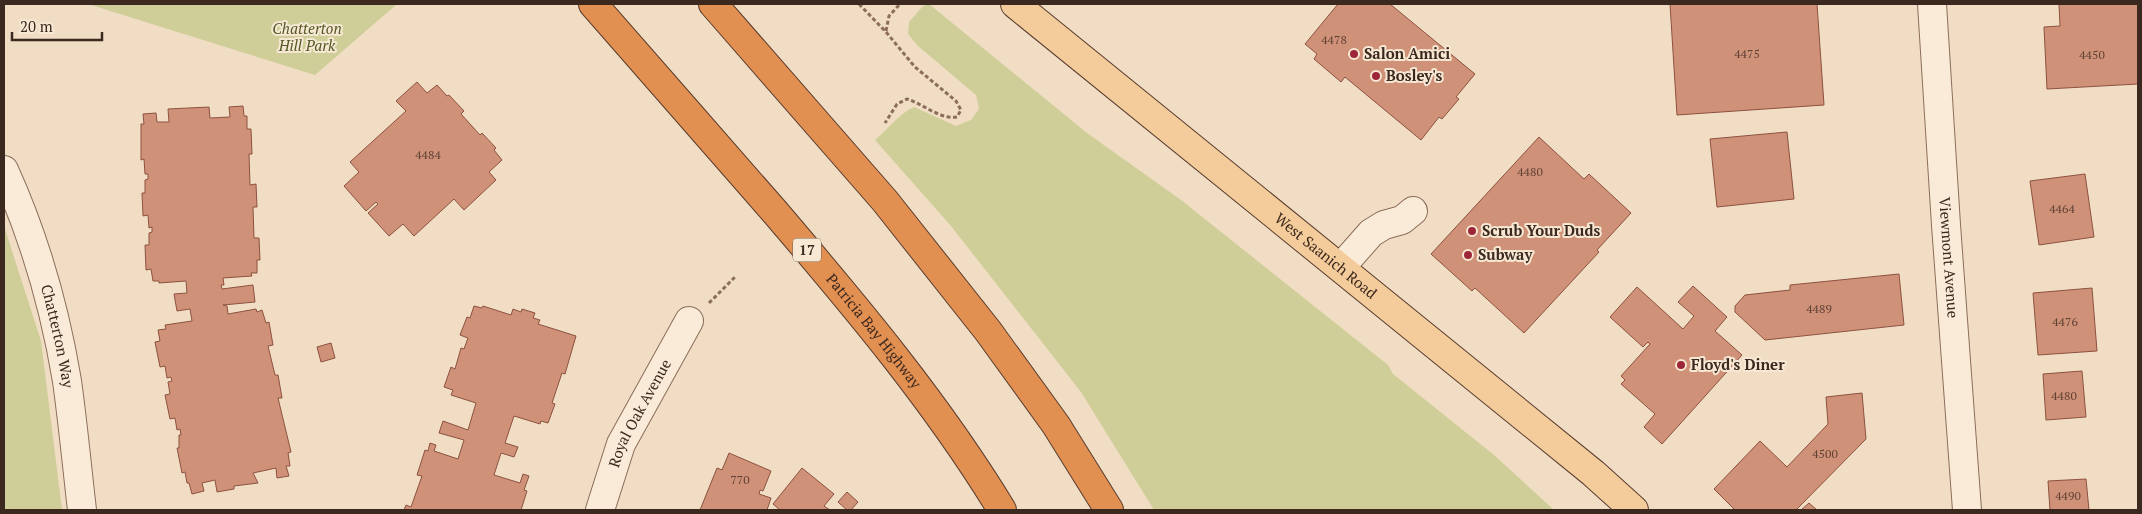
<svg xmlns="http://www.w3.org/2000/svg" width="2142" height="514" viewBox="0 0 2142 514" font-family="'PT Serif',serif">
  <style>
    .green { fill: #cfce98 }
    .building { fill: #d09179; stroke: #8c523f }
    .lines { fill: none; stroke-linecap: round; stroke-linejoin: round }
    .minor-casing { stroke: #8c6d5a; stroke-width: 30 }
    .major-casing { stroke: #593c2e; stroke-width: 30 }
    .highway-casing { stroke: #593c2e; stroke-width: 30 }
    .path { stroke: #8c6d5a; stroke-width: 3; stroke-dasharray: 4 2.5; stroke-linecap: butt }
    .minor { stroke: #faebd8; stroke-width: 28 }
    .major { stroke: #f4cc9b; stroke-width: 28 }
    .highway { stroke: #e28f52; stroke-width: 28 }
    .poi-dot { fill: #9d2738; stroke: #f7e8d4; stroke-width: 2 }
    .labels { text-anchor: middle; stroke-width: 4; stroke-linejoin: round; paint-order: stroke }
    .number-label { font-size: 12px; fill: #604235 }
    .shield { fill: #f7e8d4; stroke: #736255; stroke-width: 1 }
    .shield-label { font-size: 14px; font-weight: bold; fill: #3b281e }
    .park-label { font-size: 15px; font-style: italic; fill: #525824; stroke: #f7e8d4 }
    .poi-label { font-size: 15px; font-weight: bold; fill: #3b281e; stroke: #f7e8d4; text-anchor: start }
    .street-label { font-size: 15px; fill: #3b281e; stroke: #f7e8d4 }
  </style>
  <rect width="100%" height="100%" fill="#f0ddc4"/>
  <path class="green" d="M88 4H397L315 75Z
    M929 4 1087 133 1181 200 1388 365 1393 374 1494 455 1554 510H1154L1081 392 951 226 875 140C887 130 900 113 914 107L956 126 971 120 979 109 976 95 918 46 908 34 909 22 923 6Z
    M4 226 41 341 62 510H4Z"/>
  <path class="building" d="M1338 4H1390L1475 74 1456 97 1459 99 1442 119 1439 117 1421 140 1345 77 1341 82 1314 59 1317 54 1305 44Z
    M1670 4H1817L1824 105 1677 115Z
    M2059 4H2138V84L2047 89 2044 27 2060 26Z
    M417 82 427 93 437 85 447 96 449 95 464 111 461 114 480 135 482 133 496 148 494 150 502 160 489 172 496 180 464 210 454 199 414 236 403 224 389 236 368 213 378 204 376 202 366 211 344 186 359 172 350 162 406 111 396 101Z
    M243 106 244 116H247V129H251L252 154H249L250 185 256 184 257 207H253L254 238H259L260 260H257V273H251L252 276 223 278 224 285H221L222 289 253 285 255 302 223 305 227 306 228 314 256 309 257 312 262 310 266 323 269 322 273 345 268 346 275 375H278L282 398H278L291 452 288 453 290 466H286L289 476 277 478 276 468 253 473 258 483 234 486V489L217 492 215 480 202 483 204 491 192 494 189 483H187L185 472 182 473 177 448H179V435H181L180 429 177 430 175 418 170 419 165 395 170 394 168 382 172 381 171 377 167 378 165 366 160 367 155 342 160 341 158 330 166 329 165 325 192 321 190 309 177 311 174 294 187 293 186 281 159 283V281H153L151 269 146 270 145 245H149V233L152 232V227L149 228 148 215 143 216 142 193H145V180L148 179V174H145L144 159 141 160V124H144L143 114 156 113 157 122H169L168 109 209 107 210 118 230 117 229 107Z
    M1787 132 1794 199 1717 207 1710 139Z
    M1539 137 1584 179 1589 174 1631 213 1597 250 1599 252 1524 333 1475 288 1472 291 1431 254Z
    M2085 174 2094 237 2039 245 2030 181Z
    M1899 274 1904 325 1765 340 1735 312V306L1745 295 1790 290V285Z
    M1693 286 1727 317 1715 331 1742 355 1662 444 1644 427 1655 414 1621 384 1625 380 1621 376 1650 344 1648 342 1643 347 1610 317 1637 287 1683 329 1694 316 1678 302Z
    M2092 288 2097 351 2038 355 2033 293Z
    M474 306 482 308 483 306 511 315 513 309 521 312 522 309 535 313 533 318 540 320 538 324 576 336 565 374 562 373 552 403 555 404 548 423 541 421 540 424 514 416 505 443 518 447 514 457 501 453 494 475 520 483 523 474 529 476 524 490 527 491 521 510H404L406 505 411 507 422 476 417 475 425 450 428 451 430 443 436 445 434 451 458 459 464 440 439 433 443 421 468 430 476 403 451 395 453 390 444 387 451 367 455 369 461 348 464 349 468 338 460 335 467 317 470 318Z
    M331 343 335 358 321 362 317 347Z
    M2082 371 2086 417 2046 420 2043 374Z
    M1862 393 1866 439 1796 510H1735L1714 489 1760 441 1787 467 1828 424 1826 397Z
    M729 453 771 471 763 491 760 490 759 494 771 498 767 510H700L717 468 722 470Z
    M802 468 834 494 824 506 830 510H780L773 504Z
    M2086 479 2089 510H2050L2048 481Z
    M847 492 858 502 851 510H847L838 502Z
    M1809 503 1817 510H1801Z"/>
  <g class="lines">
    <defs>
      <g id="minor">
        <path id="s1" d="M1932 4 1946 225 1967 510"/>
        <path id="s2" d="M4 170C34 236 55 309 67 381 73 424 77 467 82 510"/>
        <path d="M1341 267 1371 233 1384 225 1402 220 1413 211"/>
        <path id="s3" d="M600 510 621 444 689 321"/>
      </g>
      <g id="major">
        <path id="s4" d="M1015 4 1593 473 1634 510"/>
      </g>
      <g id="highway">
        <path id="s5" d="M593 4C654 73 714 143 775 212 856 307 937 403 1002 510"/>
        <path d="M713 4 885 201 988 331 1056 425 1109 510"/>
      </g>
    </defs>
    <use href="#minor" class="minor-casing"/>
    <use href="#major" class="major-casing"/>
    <use href="#highway" class="highway-casing"/>
    <path class="path" d="M859 4 886 32 915 67 956 101 961 110 957 117C941 120 923 104 907 99L897 104 885 123
      M886 31 889 16 900 4
      M709 303 735 277"/>
    <use href="#minor" class="minor"/>
    <use href="#major" class="major"/>
    <use href="#highway" class="highway"/>
  </g>
  <g class="poi-dot">
    <circle cx="1354" cy="54" r="5"/>
    <circle cx="1376" cy="76" r="5"/>
    <circle cx="1472" cy="231" r="5"/>
    <circle cx="1468" cy="255" r="5"/>
    <circle cx="1681" cy="365" r="5"/>
  </g>
  <g class="labels">
    <g class="number-label">
      <text x="1334" y="44">4478</text>
      <text x="1747" y="58">4475</text>
      <text x="2092" y="59">4450</text>
      <text x="428" y="159">4484</text>
      <text x="1530" y="176">4480</text>
      <text x="2062" y="213">4464</text>
      <text x="1819" y="313">4489</text>
      <text x="2065" y="326">4476</text>
      <text x="2064" y="400">4480</text>
      <text x="1825" y="458">4500</text>
      <text x="740" y="484">770</text>
      <text x="2068" y="500">4490</text>
    </g>
    <rect class="shield" x="793" y="238.5" width="28" height="23" rx="4"/>
    <g class="shield-label">
      <text x="807" y="255">17</text>
    </g>
    <g class="park-label">
      <text x="307" y="34">Chatterton<tspan x="307" dy="17">Hill Park</tspan></text>
    </g>
    <g class="poi-label">
      <text x="1364" y="59">Salon Amici</text>
      <text x="1386" y="81">Bosley's</text>
      <text x="1482" y="236">Scrub Your Duds</text>
      <text x="1478" y="260">Subway</text>
      <text x="1691" y="370">Floyd's Diner</text>
    </g>
    <g class="street-label">
      <text dy="5" stroke="none"><textPath href="#s4" startOffset="400">West Saanich Road</textPath></text>
      <text dy="5" stroke="none"><textPath href="#s1" startOffset="254">Viewmont Avenue</textPath></text>
      <text dy="5" stroke="none"><textPath href="#s5" startOffset="431">Patricia Bay Highway</textPath></text>
      <text dy="5" stroke="none"><textPath href="#s2" startOffset="175">Chatterton Way</textPath></text>
      <text dy="5" stroke="none"><textPath href="#s3" startOffset="105">Royal Oak Avenue</textPath></text>
    </g>
  </g>
  <rect width="2142" height="514" fill="none" stroke="#3b281e" stroke-width="10"/>
  <path d="M12 32v8h90v-8" fill="none" stroke="#3b281e" stroke-width="2.5"/>
  <text x="20" y="32" font-size="15" fill="#3b281e" stroke="#f7e8d4" stroke-width="4" paint-order="stroke">20 m</text>
</svg>
